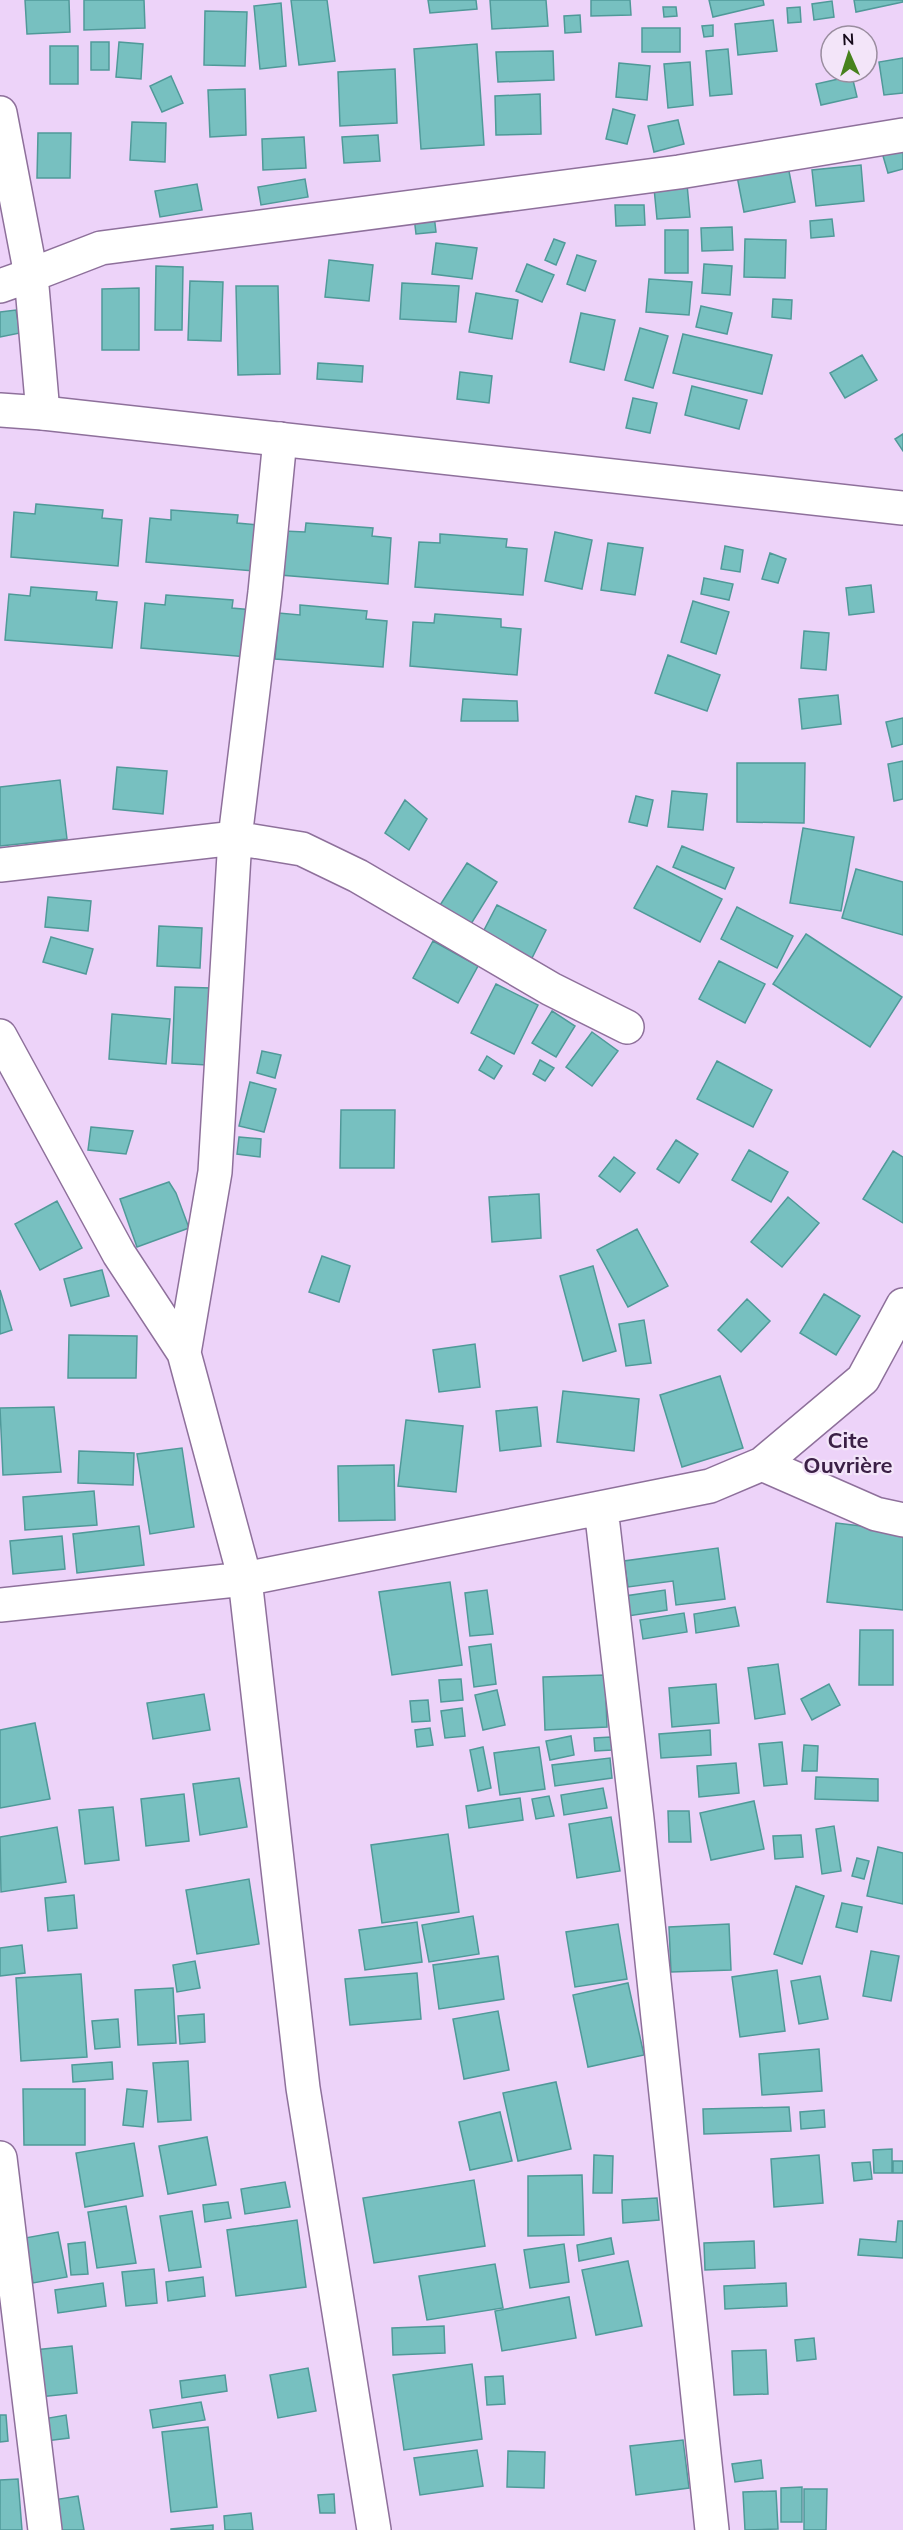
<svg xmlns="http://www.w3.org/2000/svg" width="903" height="2530" viewBox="0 0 903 2530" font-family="Mulish,sans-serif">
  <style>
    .building { fill: #77c0c0; stroke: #509999; stroke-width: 1.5 }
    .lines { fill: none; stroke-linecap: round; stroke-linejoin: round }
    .street-casing { stroke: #8e709b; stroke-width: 36 }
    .secondary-casing { stroke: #8e709b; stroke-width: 36 }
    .street { stroke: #fff; stroke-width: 33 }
    .secondary { stroke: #fff; stroke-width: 33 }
    .labels { text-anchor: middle; stroke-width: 4.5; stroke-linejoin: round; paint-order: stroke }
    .district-label { font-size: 22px; font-weight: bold; fill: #3b2046; stroke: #f3e5f9 }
  </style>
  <rect width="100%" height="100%" fill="#edd3f9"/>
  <path class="building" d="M25 0H69L70 32 27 34Z
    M84 0H144L145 28 84 30Z
    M291 0H327L335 61 299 65Z
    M428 0H476L477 9 430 13Z
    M490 0H546L548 26 492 29Z
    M591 0H630L631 15 591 16Z
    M709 0H763L764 5 713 17Z
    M854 0H903V2L856 12Z
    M832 1 834 17 814 20 812 4Z
    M281 3 286 66 260 69 254 6Z
    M663 7H676L677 16 664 17Z
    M800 7 801 22 788 23 787 8Z
    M205 11 247 12 245 66 204 65Z
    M580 15 581 32 565 33 564 16Z
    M773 20 777 51 738 55 735 24Z
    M713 25V36L704 37 702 26Z
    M642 28H680V52H642Z
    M91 42H109V70H91Z
    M119 42 143 44 141 79 116 77Z
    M477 44 484 145 421 149 414 49Z
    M50 46H78V84H50Z
    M728 49 732 94 710 96 706 51Z
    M553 51 554 80 498 82 496 52Z
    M903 58V93L884 95 879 62Z
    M690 62 693 105 668 108 664 64Z
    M619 63 650 66 647 100 616 97Z
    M395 69 397 123 340 126 338 72Z
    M171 76 183 103 162 112 150 86Z
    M852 76 857 97 821 105 816 84Z
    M245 89 246 135 210 137 208 90Z
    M540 94 541 134 496 135 495 96Z
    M613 109 635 115 627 144 606 139Z
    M678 120 684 144 654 152 648 126Z
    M132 122 166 123 165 162 130 160Z
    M38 133H71L70 178H37Z
    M378 135 380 161 344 163 342 137Z
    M304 137 306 168 263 170 262 139Z
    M903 144V169L888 173 881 149Z
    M787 161 795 202 744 212 736 171Z
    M861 165 864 201 816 206 812 170Z
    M305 179 308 197 261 205 258 187Z
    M197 184 202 210 160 217 155 191Z
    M687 184 690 217 657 219 654 188Z
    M615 205H644L645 225 616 226Z
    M434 215 436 232 416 234 414 217Z
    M832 219 834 236 811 238 810 221Z
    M732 227 733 250 702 251 701 228Z
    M665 230H688V273H665Z
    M554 239 565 243 556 265 545 260Z
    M745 239 786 240 785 278 744 277Z
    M436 243 477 248 472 279 432 274Z
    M577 255 596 261 585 291 567 284Z
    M329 260 373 265 369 301 325 297Z
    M527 264 554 275 542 302 516 291Z
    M704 264 732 266 730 295 702 293Z
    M156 266 183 267 182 330H155Z
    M649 279 692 282 689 315 646 312Z
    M190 281 223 282 221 341 188 340Z
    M402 283 459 286 456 322 400 319Z
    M236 286H278L280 374 238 375Z
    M139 288V350H102V289Z
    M476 293 518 300 512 339 469 332Z
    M773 299 792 300 791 319 772 317Z
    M701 306 732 313 727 334 696 327Z
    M16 310 20 333 0 337V312Z
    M581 313 615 320 604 370 570 362Z
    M640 328 668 336 653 388 625 380Z
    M683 334 772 355 762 394 673 373Z
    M862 355 877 380 845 398 830 373Z
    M318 363 363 366 362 382 317 379Z
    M460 372 492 376 489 403 457 399Z
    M692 386 747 400 739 429 685 415Z
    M633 398 657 403 650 433 626 428Z
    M903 434V451L895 439Z
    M36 504 103 510 102 518 122 520 118 566 11 557 14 512 35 514Z
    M171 510 238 515 237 523 258 525 254 571 146 562 150 518 171 520Z
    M306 523 373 528 372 536 391 538 388 584 280 575 284 531 305 532Z
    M555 532 592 540 582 589 545 581Z
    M440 534 507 539 506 547 527 549 523 595 415 587 419 542 440 543Z
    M608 543 643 548 635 595 601 590Z
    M725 546 743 550 740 572 721 569Z
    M770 553 786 559 778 583 762 579Z
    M704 578 733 584 729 600 701 594Z
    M871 585 874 612 849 615 846 588Z
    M31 587 97 592 96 600 117 602 112 648 5 640 9 594 30 596Z
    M166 595 233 600 232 608 253 610 248 657 141 648 145 603 165 605Z
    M693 601 729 612 716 654 681 642Z
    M300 605 367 611 366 619 387 621 383 667 275 659 279 613 300 615Z
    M435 614 501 619V627L521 629 517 675 410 666 413 622 434 623Z
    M804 631 829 633 826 670 801 668Z
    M668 655 720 675 707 711 655 693Z
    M838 695 841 724 802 729 799 699Z
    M463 699 517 701 518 721H461Z
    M903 718V744L892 747 886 722Z
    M903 761V799L894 801 888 764Z
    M737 763H805L804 823 737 822Z
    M117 767 167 771 163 814 113 809Z
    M60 780 67 839 0 846V787Z
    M672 791 707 794 703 830 668 827Z
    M636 796 653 800 647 826 629 822Z
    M405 800 427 819 409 850 385 833Z
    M803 828 854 837 841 911 790 903Z
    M682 846 734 868 725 889 673 867Z
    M467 863 497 882 466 932 435 913Z
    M657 866 722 899 700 942 634 908Z
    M856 869 903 882V935L842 918Z
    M48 897 91 901 88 931 45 927Z
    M497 905 546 930 531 960 482 934Z
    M737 907 793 936 777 968 721 939Z
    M159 926 202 928 200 968 157 966Z
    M806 934 902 997 870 1047 773 984Z
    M51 937 93 949 86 974 43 962Z
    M433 941 478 966 458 1003 413 978Z
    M719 961 765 984 745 1023 699 999Z
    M496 984 538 1005 514 1054 471 1033Z
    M175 987 211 988 207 1065 172 1063Z
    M552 1011 575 1026 556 1057 532 1043Z
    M112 1014 170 1019 166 1064 109 1059Z
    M592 1032 618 1051 592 1086 566 1067Z
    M262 1051 281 1055 275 1078 257 1073Z
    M487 1056 502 1066 494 1079 479 1070Z
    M540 1060 554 1068 545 1081 533 1074Z
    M717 1061 772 1090 753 1127 697 1099Z
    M250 1082 276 1089 264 1132 239 1126Z
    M341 1110H395L394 1168H340Z
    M91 1127 133 1131 126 1154 88 1150Z
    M239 1137 261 1139 260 1157 237 1154Z
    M676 1140 698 1154 679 1183 657 1169Z
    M749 1150 788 1172 771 1202 732 1180Z
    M893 1151 903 1157V1223L863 1199Z
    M614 1157 635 1173 620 1192 599 1176Z
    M169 1182 176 1193 189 1228 137 1247 120 1199Z
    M539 1194 541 1238 492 1242 489 1197Z
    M788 1197 819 1223 782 1267 751 1242Z
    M57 1201 82 1248 40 1270 15 1224Z
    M637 1229 668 1286 628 1307 597 1250Z
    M322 1256 350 1266 339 1302 309 1292Z
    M593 1266 616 1351 583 1361 560 1276Z
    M102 1270 109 1296 71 1306 64 1279Z
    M0 1290 12 1330 0 1334Z
    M824 1294 860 1316 836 1355 800 1333Z
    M747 1299 770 1321 741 1352 718 1330Z
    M644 1320 651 1363 626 1366 619 1324Z
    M69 1335 137 1336 136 1378H68Z
    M475 1344 480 1387 439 1392 433 1350Z
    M720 1376 743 1448 682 1467 660 1395Z
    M563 1391 639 1399 634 1451 557 1442Z
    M54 1407 61 1472 3 1475 0 1408Z
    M537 1407 541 1446 500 1451 496 1411Z
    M406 1420 463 1426 456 1492 398 1486Z
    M182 1448 194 1527 150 1534 137 1454Z
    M79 1451 134 1453 133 1485 78 1483Z
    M394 1465 395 1520 339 1521 338 1466Z
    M94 1491 97 1525 25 1530 23 1497Z
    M836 1523 903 1531V1610L827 1602Z
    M139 1526 144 1565 77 1573 73 1534Z
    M62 1536 65 1569 13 1574 10 1541Z
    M718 1548 725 1599 676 1605 673 1581 628 1587 624 1561Z
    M450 1582 462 1665 392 1675 379 1592Z
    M487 1590 493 1634 470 1636 465 1593Z
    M665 1590 667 1610 628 1616 625 1596Z
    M735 1607 739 1626 696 1633 694 1614Z
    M684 1613 687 1632 643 1639 640 1620Z
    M860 1630H893V1685H859Z
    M491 1644 496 1684 474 1687 469 1647Z
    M778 1664 785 1714 755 1719 748 1668Z
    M605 1675 607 1727 545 1730 543 1677Z
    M461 1679 463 1700 441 1702 439 1680Z
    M716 1684 719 1723 672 1727 669 1688Z
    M829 1684 840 1705 812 1720 801 1699Z
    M497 1690 505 1725 483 1730 475 1695Z
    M204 1694 210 1730 153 1739 147 1703Z
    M428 1700 430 1721 412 1722 410 1701Z
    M462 1708 465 1736 445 1738 441 1711Z
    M35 1723 50 1799 0 1808V1730Z
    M430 1728 433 1745 417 1747 415 1730Z
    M710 1730 711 1755 661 1758 659 1734Z
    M571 1736 574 1755 550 1760 546 1741Z
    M611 1737 612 1750 595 1751 594 1738Z
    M782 1742 787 1784 764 1786 759 1744Z
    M804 1745 818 1746 817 1771H802Z
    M483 1747 491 1788 478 1791 470 1750Z
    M539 1747 545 1789 500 1795 494 1753Z
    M610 1758 612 1778 555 1786 552 1765Z
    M736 1763 739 1793 699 1797 697 1766Z
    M816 1777 878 1779V1801L815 1799Z
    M239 1778 247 1827 200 1835 193 1784Z
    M603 1788 607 1808 564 1815 561 1795Z
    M184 1794 189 1841 146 1846 141 1799Z
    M549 1796 554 1816 536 1819 532 1799Z
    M520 1798 523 1820 469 1828 466 1806Z
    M754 1801 764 1849 711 1860 700 1813Z
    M113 1807 119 1860 85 1864 79 1810Z
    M668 1811H689L691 1842H669Z
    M611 1817 620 1871 577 1878 569 1824Z
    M834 1826 841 1871 822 1874 816 1829Z
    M57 1827 66 1882 1 1892 0 1837Z
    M448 1834 459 1912 382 1923 371 1845Z
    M801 1835 803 1857 775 1859 773 1836Z
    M878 1847 903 1853V1904L867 1896Z
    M857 1858 869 1861 864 1879 852 1876Z
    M249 1879 259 1944 197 1954 186 1890Z
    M796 1886 824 1896 802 1964 774 1954Z
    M74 1895 77 1928 48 1931 45 1898Z
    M842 1903 862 1907 857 1932 836 1927Z
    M473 1916 479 1954 429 1962 422 1925Z
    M417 1922 422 1962 365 1970 359 1930Z
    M618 1924 627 1979 575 1987 566 1932Z
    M729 1924 731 1970 671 1972 669 1927Z
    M22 1945 25 1973 0 1976V1948Z
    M871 1951 899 1956 891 2001 863 1996Z
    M498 1956 504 1999 439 2009 433 1965Z
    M195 1961 200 1988 177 1992 173 1965Z
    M777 1970 785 2031 740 2037 732 1977Z
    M417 1973 421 2019 350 2025 345 1979Z
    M81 1974 87 2057 21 2061 16 1978Z
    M820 1976 828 2019 799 2024 791 1981Z
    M628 1983 644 2055 588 2067 573 1995Z
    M173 1988 176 2043 138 2045 135 1990Z
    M498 2011 509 2070 464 2079 453 2019Z
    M204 2014 205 2042 180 2044 178 2016Z
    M118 2019 120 2047 95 2049 92 2021Z
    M819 2049 822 2091 762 2095 759 2054Z
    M188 2061 191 2120 158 2122 153 2063Z
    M112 2062 113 2079 73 2082 72 2065Z
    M556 2082 571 2149 518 2161 503 2093Z
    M23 2089H85V2145H24Z
    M127 2089 147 2091 143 2127 123 2125Z
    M789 2107 791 2131 704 2134 703 2109Z
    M824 2110 825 2127 801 2129 800 2112Z
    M500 2112 512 2161 470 2170 459 2122Z
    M207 2137 216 2185 168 2194 159 2146Z
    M134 2143 143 2196 85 2207 76 2153Z
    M892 2149V2173H874L873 2150Z
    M594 2155 613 2156 612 2193H593Z
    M819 2155 823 2203 774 2207 771 2159Z
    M893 2161H903V2173H893Z
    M870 2162 872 2179 854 2181 852 2163Z
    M582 2175 584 2235 528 2236V2176Z
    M474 2180 485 2246 374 2263 363 2198Z
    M285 2182 290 2207 245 2214 241 2189Z
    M657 2198 659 2220 623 2223 622 2200Z
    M228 2202 231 2218 205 2222 203 2205Z
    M126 2206 136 2263 97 2268 88 2212Z
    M192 2211 201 2267 169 2271 160 2216Z
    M297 2220 306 2287 236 2296 227 2230Z
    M898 2221H903V2258L858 2255 860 2239 896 2242Z
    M58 2232 67 2277 33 2283 25 2238Z
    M611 2238 614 2254 579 2261 577 2245Z
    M754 2241 755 2268 705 2270 704 2243Z
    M85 2242 88 2274 71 2275 68 2244Z
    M564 2244 569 2282 530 2288 524 2250Z
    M628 2261 642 2326 596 2335 582 2270Z
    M495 2264 503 2308 427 2320 419 2276Z
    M154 2269 157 2303 126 2306 122 2272Z
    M203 2277 205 2296 168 2301 166 2282Z
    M103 2283 106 2306 58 2313 55 2290Z
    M786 2283 787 2306 725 2309 724 2286Z
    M569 2297 576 2338 502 2351 495 2311Z
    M444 2326 445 2353 393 2355 392 2328Z
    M814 2338 816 2359 797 2361 795 2340Z
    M72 2346 77 2393 39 2397 34 2350Z
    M766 2350 768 2394 734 2395 732 2351Z
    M472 2364 482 2439 404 2450 393 2375Z
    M308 2368 316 2411 278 2418 270 2375Z
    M225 2375 227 2391 182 2398 180 2381Z
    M503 2376 505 2404 487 2405 485 2377Z
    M201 2402 205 2420 153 2428 150 2410Z
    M0 2415H6L8 2441 0 2442Z
    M66 2415 69 2438 46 2441 43 2419Z
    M208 2427 217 2507 171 2512 162 2432Z
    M683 2440 689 2488 636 2495 630 2446Z
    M477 2450 483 2486 420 2495 414 2458Z
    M508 2451 545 2452 544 2488 507 2487Z
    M761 2460 763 2478 735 2482 732 2464Z
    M18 2479 22 2530H0V2480Z
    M802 2487V2522H781V2488Z
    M804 2489H827L826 2530H804Z
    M776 2491 778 2529 745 2530 743 2492Z
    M334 2494 335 2513H320L318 2495Z
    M78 2496 84 2530H59L53 2500Z
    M251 2513 253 2530H225L224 2516Z
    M213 2525V2530H171V2529Z"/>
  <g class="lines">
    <defs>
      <path id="street" d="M0 113 31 275 0 286
        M43 413 31 275 101 248 679 172 903 135
        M0 865 235 838 302 849 358 876 551 989 627 1027
        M0 1036 119 1254 184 1353 245 1579 303 2088 374 2530
        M184 1353 215 1172 235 838 265 592 280 439
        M762 1464 876 1514 903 1520
        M601 1508 637 1819 712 2530
        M0 1605 245 1579 710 1486 762 1464 863 1379 903 1305
        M0 2158 45 2530"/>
      <path id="secondary" d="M0 410 43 413 903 508"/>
    </defs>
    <use href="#street" class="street-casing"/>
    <use href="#secondary" class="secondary-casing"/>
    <use href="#street" class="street"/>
    <use href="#secondary" class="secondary"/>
  </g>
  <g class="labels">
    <g class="district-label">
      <text x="848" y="1448">Cite<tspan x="848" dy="25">Ouvrière</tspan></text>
    </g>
  </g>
  <g transform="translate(849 54) rotate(357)"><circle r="28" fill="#f3e5f9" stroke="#9a8d9f" stroke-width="1.5"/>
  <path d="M0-4.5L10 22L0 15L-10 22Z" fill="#47821d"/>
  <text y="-9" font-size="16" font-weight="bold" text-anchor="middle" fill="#150919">N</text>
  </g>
</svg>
